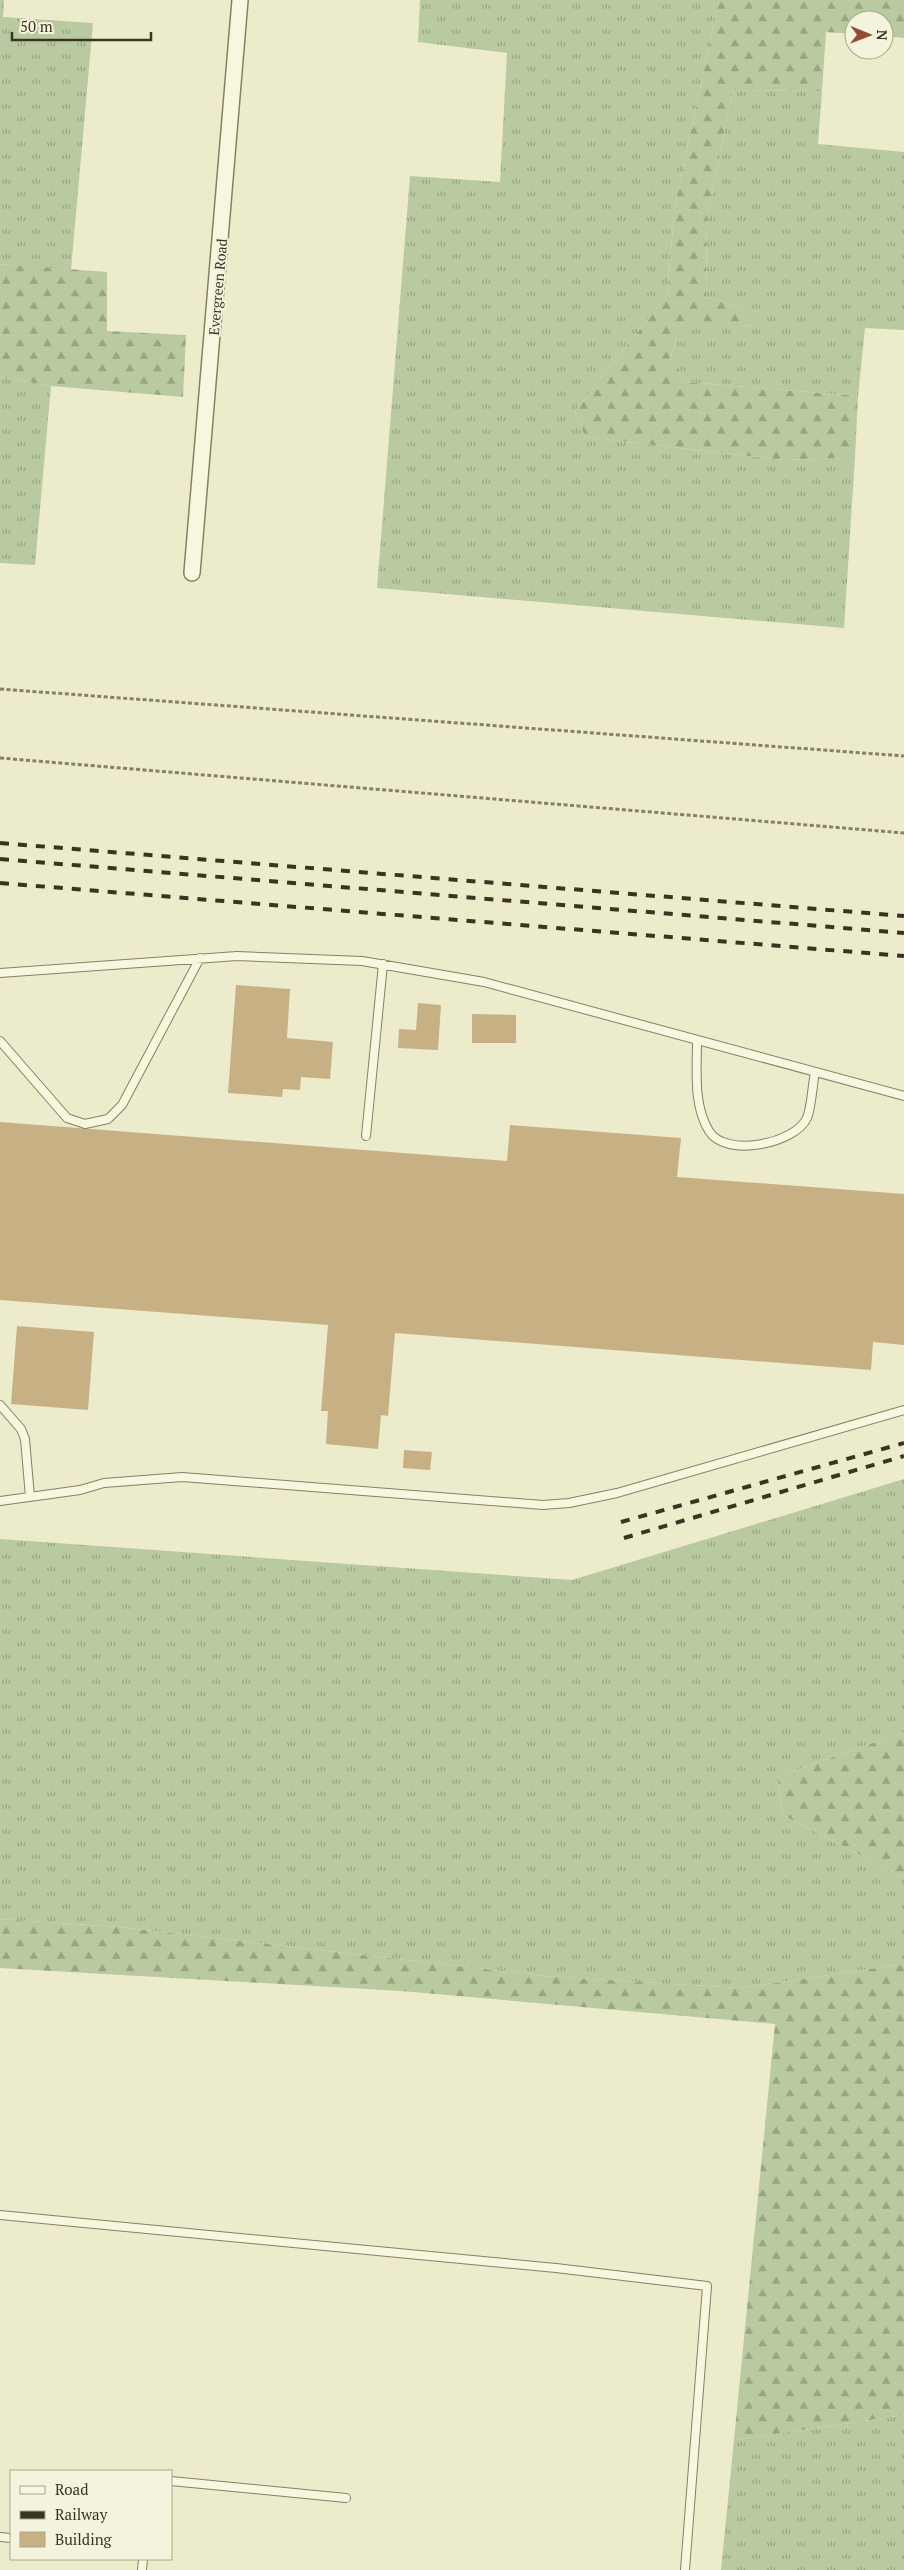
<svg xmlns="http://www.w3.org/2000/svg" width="904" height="2570" viewBox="0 0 904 2570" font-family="'PT Serif',serif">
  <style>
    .grass { fill: url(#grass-tufts) }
    .forest { fill: url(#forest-firs) }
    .building { fill: #c7b184 }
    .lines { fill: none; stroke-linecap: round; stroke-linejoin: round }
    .service-casing { stroke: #888060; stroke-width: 10 }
    .minor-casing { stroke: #888060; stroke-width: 18 }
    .path { stroke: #888060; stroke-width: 3; stroke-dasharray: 4 2.5; stroke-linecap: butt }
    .service { stroke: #f7f6df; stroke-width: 8 }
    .minor { stroke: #f7f6df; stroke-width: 15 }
    .rail { stroke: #3a3423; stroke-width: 4; stroke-dasharray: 9 9; stroke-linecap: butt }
    .labels { text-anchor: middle; stroke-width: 4; stroke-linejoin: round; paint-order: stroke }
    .street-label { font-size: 14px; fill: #3a3423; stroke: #f4f3db }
  </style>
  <defs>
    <pattern id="grass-tufts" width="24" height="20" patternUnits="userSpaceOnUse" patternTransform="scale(1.25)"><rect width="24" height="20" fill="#bacaa0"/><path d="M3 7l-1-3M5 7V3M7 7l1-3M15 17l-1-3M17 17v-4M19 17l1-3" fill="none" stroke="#98a582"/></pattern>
    <pattern id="forest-firs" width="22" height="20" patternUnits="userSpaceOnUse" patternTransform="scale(1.25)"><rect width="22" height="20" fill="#bacaa0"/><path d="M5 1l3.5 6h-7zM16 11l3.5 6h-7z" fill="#98a582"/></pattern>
  </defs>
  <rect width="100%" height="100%" fill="#ecebcb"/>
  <path class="grass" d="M0 0H4L3 17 93 23 71 270 0 264Z
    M420 0H719L675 205 667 295 575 411 585 437 783 460 855 458 844 628 377 588 410 176 500 182 507 53 418 42Z
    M733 90 822 91 818 144 904 152V330L865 328 858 396 686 382 670 361 681 322 756 326 757 312 706 297 707 216Z
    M0 377 51 386 35 565 0 563Z
    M904 1479V1732L777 1777 783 1815 904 1878V1964L739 1988 544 1976 119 1927 0 1919V1539L572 1580Z
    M904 2415V2570H721L734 2440Z"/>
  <path class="forest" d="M719 0H904V38L884 36V20H854V34L826 32 822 91 733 90 707 216 706 297 757 312V326L681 323 670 360 686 382 858 396 855 458 783 460 585 437 575 411 667 295 675 205Z
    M0 264 107 272V331L186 335 183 397 51 386 0 377Z
    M904 1732V1878L783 1815 777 1777Z
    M0 1919 119 1927 544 1976 739 1988 904 1964V2415L734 2440 775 2024 401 1991 0 1968Z"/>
  <path class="building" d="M236 985 290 989 287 1038 333 1042 330 1079 301 1077 300 1090 283 1089 282 1097 228 1093Z
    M418 1003 441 1005 438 1050 398 1048 399 1029 416 1030Z
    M472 1014 516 1015V1043H472Z
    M0 1122 507 1161 510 1125 681 1138 677 1177 904 1194V1345L873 1342 871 1370 395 1333 388 1416 381 1415 378 1449 326 1444 328 1411H321L328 1325 0 1300Z
    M17 1326 94 1332 88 1410 11 1404Z
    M404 1450 432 1452 430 1470 403 1468Z"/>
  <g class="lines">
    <defs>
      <path id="service" d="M0 973 237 956 362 961 484 982 904 1096
        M0 1041 67 1118 85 1124 108 1119 122 1105 200 958
        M697 1041C697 1070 693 1105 709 1131 725 1158 795 1144 807 1118 812 1105 812 1086 815 1073
        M366 1136 383 964
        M0 1405 21 1429 25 1439 30 1497
        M0 1501 80 1490 104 1483 182 1477 543 1505 569 1503 617 1493 904 1410
        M0 2215 556 2268 707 2286 685 2570
        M171 2481 346 2498
        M0 2537 11 2538
        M142 2570 143 2559"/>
      <path id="minor" d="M192 573 240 0"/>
    </defs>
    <use href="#service" class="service-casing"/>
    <use href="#minor" class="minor-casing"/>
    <path class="path" d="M0 689 904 756
      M0 758 904 833"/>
    <use href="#service" class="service"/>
    <use href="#minor" class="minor"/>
    <path class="rail" d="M0 843 904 916
      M0 859 904 933
      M0 883 904 956
      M621 1522 904 1443
      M624 1538 904 1456"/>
  </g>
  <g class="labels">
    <g class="street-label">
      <text transform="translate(218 287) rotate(-85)" y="5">Evergreen Road</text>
    </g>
  </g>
  <rect x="10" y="2470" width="162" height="90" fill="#f4f3db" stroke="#aaa791"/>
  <rect x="20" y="2486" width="25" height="8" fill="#f7f6df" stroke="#aaa791"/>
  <text x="55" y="2495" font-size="15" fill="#3a3423">Road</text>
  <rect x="20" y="2511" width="25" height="8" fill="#3a3423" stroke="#aaa791"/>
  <text x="55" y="2520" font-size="15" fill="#3a3423">Railway</text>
  <rect x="20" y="2532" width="25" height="15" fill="#c7b184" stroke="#aaa791"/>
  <text x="55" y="2545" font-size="15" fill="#3a3423">Building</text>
  <g transform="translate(869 35) rotate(91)"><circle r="24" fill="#f4f3db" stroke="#aaa791"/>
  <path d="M0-4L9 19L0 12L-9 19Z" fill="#934c35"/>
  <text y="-8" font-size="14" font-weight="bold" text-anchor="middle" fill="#3a3423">N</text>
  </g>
  <path d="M12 32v8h139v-8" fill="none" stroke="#3a3423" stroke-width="2.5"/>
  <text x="20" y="32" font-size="15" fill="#3a3423" stroke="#f4f3db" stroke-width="4" paint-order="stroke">50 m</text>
</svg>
